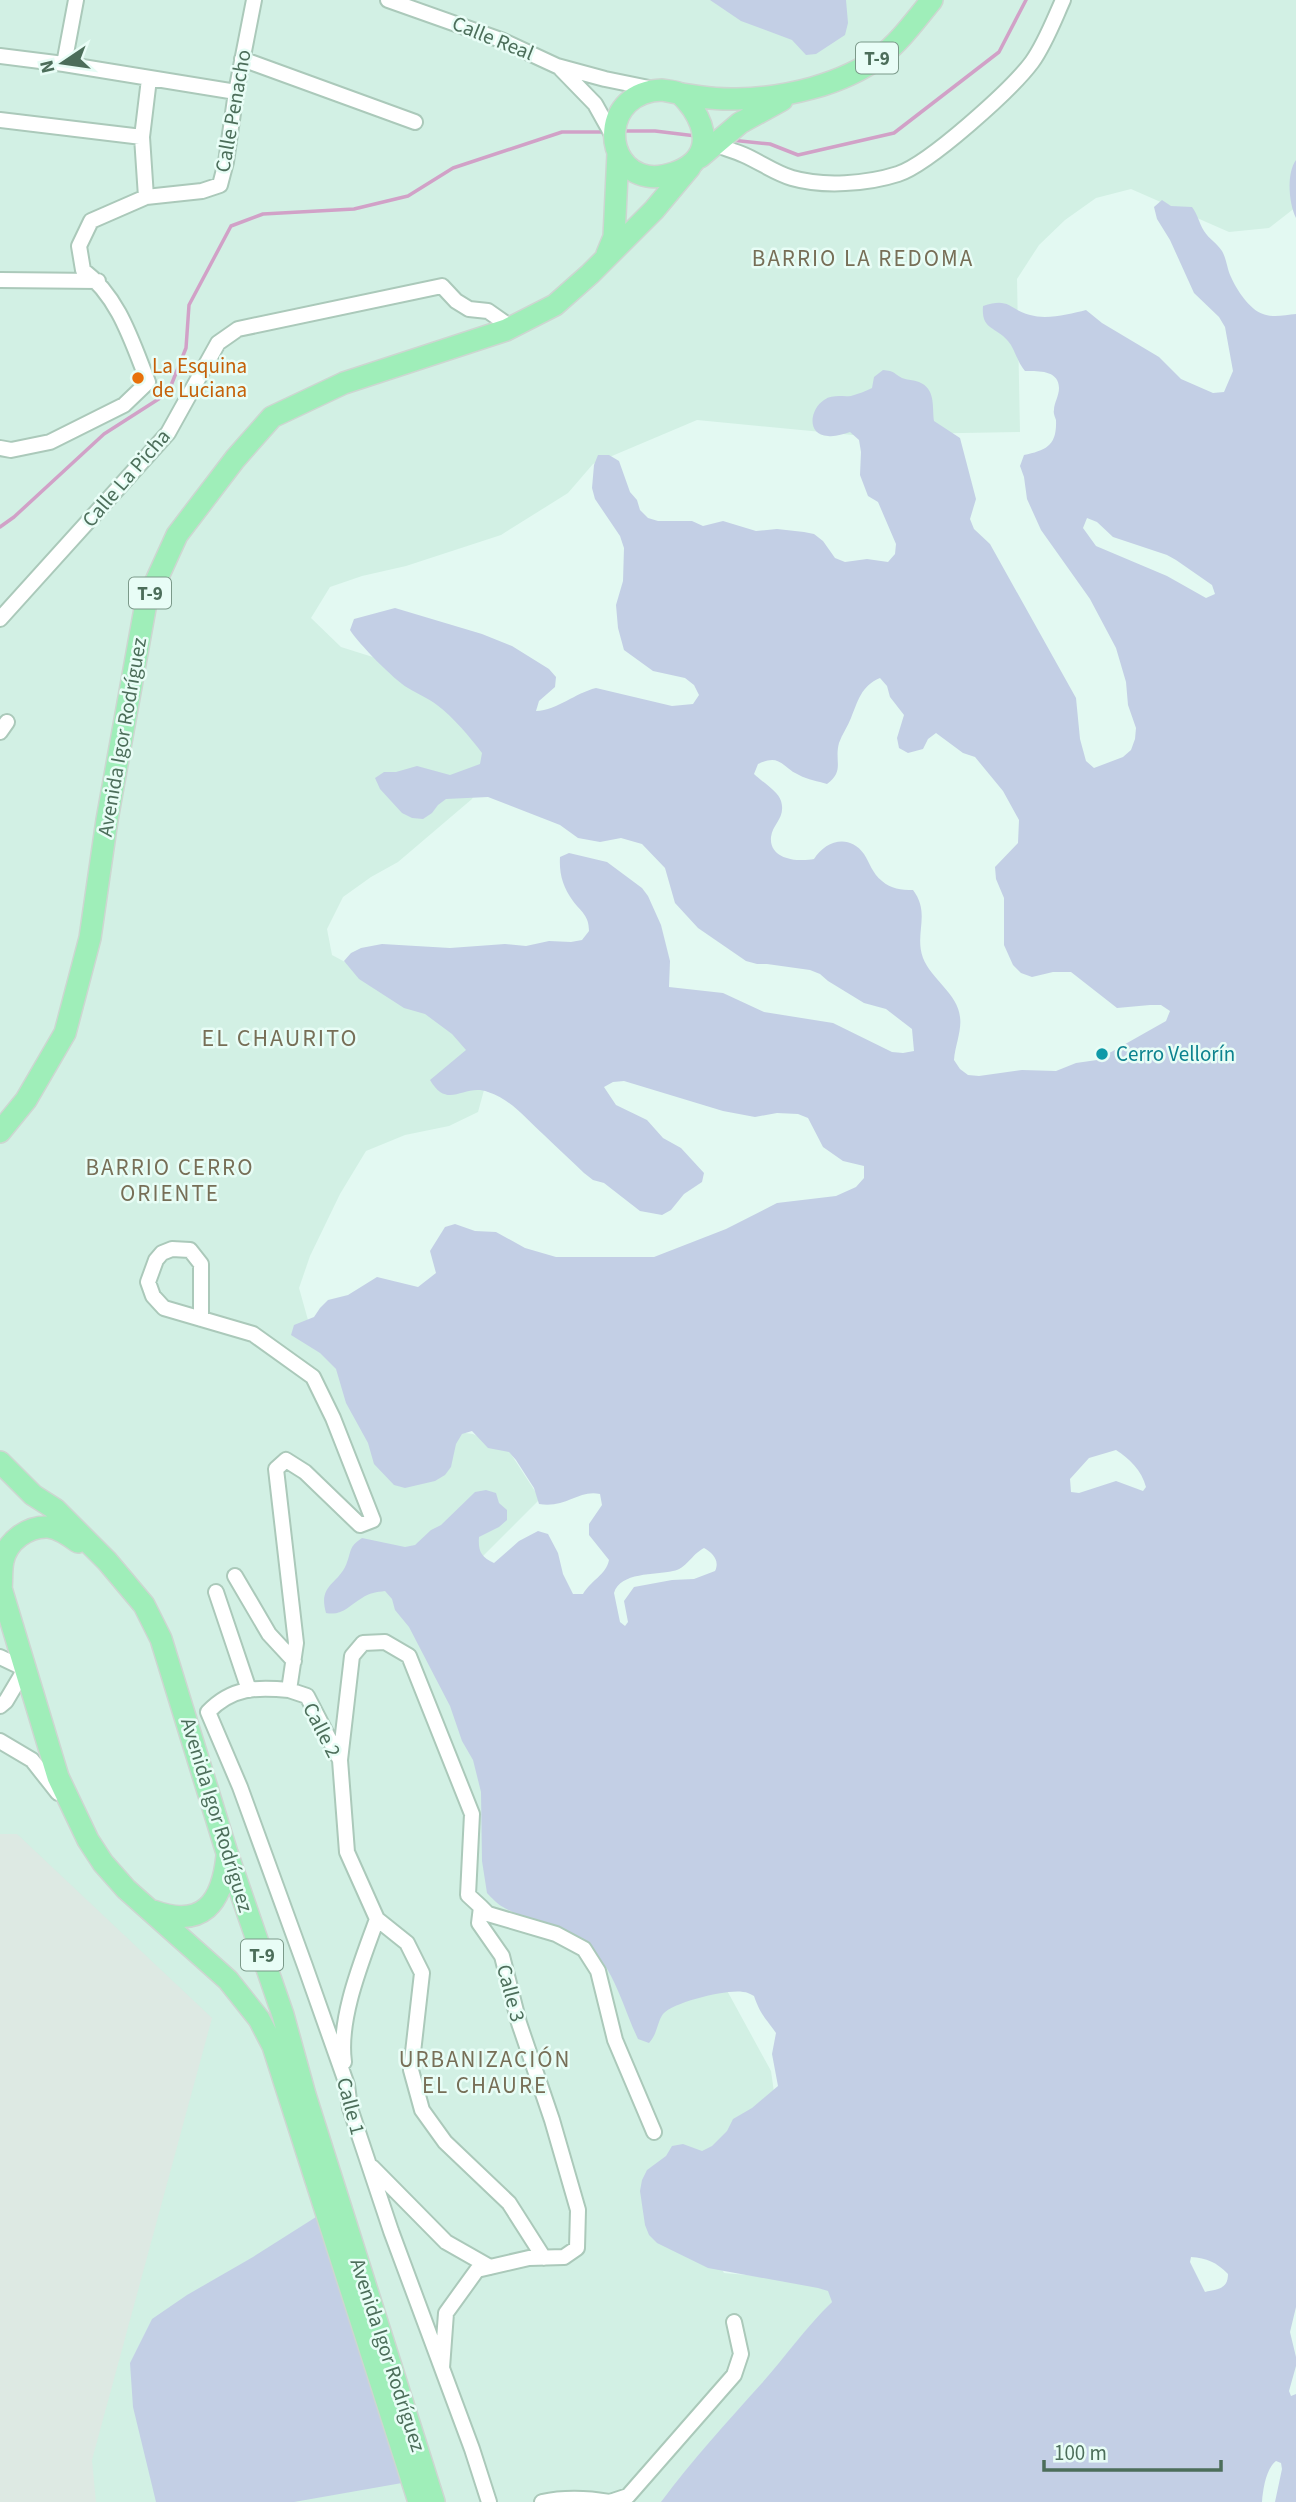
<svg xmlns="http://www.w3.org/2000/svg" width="1296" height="2502" viewBox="0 0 1296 2502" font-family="'Source Sans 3',sans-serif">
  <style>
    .residential { fill: #d2f0e4 }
    .industrial { fill: #dde9e3 }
    .green { fill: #c3cfe5; fill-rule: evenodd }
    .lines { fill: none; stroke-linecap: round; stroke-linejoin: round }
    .stream { stroke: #d1a1c7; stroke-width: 3.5 }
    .minor-casing { stroke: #abc9ba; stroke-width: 18 }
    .highway-casing { stroke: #cdd6d1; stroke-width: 24 }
    .minor { stroke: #fff; stroke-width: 14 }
    .highway { stroke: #9feeb9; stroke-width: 21 }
    .food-dot { fill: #e8710a; stroke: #e8fdf6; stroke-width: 2.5 }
    .culture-dot { fill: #0f9aa8; stroke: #e8fdf6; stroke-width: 2.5 }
    .labels { text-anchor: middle; stroke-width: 5; stroke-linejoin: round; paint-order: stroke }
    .shield { fill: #e8fdf6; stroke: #7b9989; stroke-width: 2 }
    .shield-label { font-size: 19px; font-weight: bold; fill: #4c6e5a }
    .street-label { font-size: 21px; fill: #4c6e5a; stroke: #e8fdf6 }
    .food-label { font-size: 21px; fill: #c56008; stroke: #e8fdf6; text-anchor: start }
    .culture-label { font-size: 21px; fill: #0d838f; stroke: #e8fdf6; text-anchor: start }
    .neighbourhood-label { font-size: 23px; letter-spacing: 2px; fill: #776f57; stroke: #e8fdf6 }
    .quarter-label { font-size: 24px; letter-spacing: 2px; fill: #776f57; stroke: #e8fdf6 }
  </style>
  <rect width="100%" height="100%" fill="#e3f9f2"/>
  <path class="residential" d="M0 0H1296V207L1269 228 1229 232 1131 189 1096 198 1065 220 1039 245 1017 279 1020 432 853 435 697 420 593 464 568 493 501 535 406 566 362 576 330 587 311 618 341 647 414 670 485 730 486 767 472 799 398 862 371 877 343 897 327 929 332 955 466 1027 484 1090 478 1112 449 1126 405 1135 366 1151 340 1194 310 1256 299 1288 308 1320 458 1432 473 1434 509 1451 540 1499 424 1615 683 1910 771 2071 777 2113 710 2249 724 2273 830 2282 832 2302 663 2502H0Z"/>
  <path class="industrial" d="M0 1834H17L212 2018 92 2460 96 2502H0Z"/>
  <path class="green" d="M710 0H846L848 23 845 35 816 54 806 55 792 40 741 21Z
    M1296 160V218C1289 204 1286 174 1296 160Z
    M1162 200 1171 206 1192 207C1198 215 1199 223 1204 231 1209 239 1217 243 1222 251 1227 260 1227 269 1231 277 1236 289 1250 310 1263 314 1273 318 1285 315 1296 314V2307L1290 2332 1296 2357V2366L1289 2391 1291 2396 1296 2394V2502H1275L1282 2469 1281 2463 1276 2461C1266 2469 1263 2489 1262 2502H661C692 2460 727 2422 762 2383 786 2356 806 2327 832 2302L828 2291 818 2288 708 2268 657 2243 649 2235 645 2225 640 2191 642 2180 647 2170 666 2156 672 2146 683 2144 702 2151 712 2146 727 2131 733 2119 752 2108 778 2086 772 2054 776 2033C765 2017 761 2016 754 1996 750 1994 747 1992 743 1992 727 1989 674 2002 663 2014 657 2022 658 2033 649 2043L638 2039C620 2001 611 1952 569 1933 548 1924 523 1919 503 1907 497 1904 492 1898 487 1893L482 1861 481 1792 473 1760 462 1741 450 1706 409 1627 395 1610 392 1599 385 1591C377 1592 369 1593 362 1598 348 1606 343 1616 326 1613 318 1585 337 1585 346 1565 352 1551 348 1547 362 1538L405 1547 415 1545 431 1530 441 1525 475 1492 486 1490 496 1493 499 1503 507 1510V1520L499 1527 479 1537C478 1551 481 1557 494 1563L519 1541 538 1531 548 1534 558 1553 563 1574 573 1594H583C591 1580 606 1575 609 1560L589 1535V1524L602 1505 600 1494C579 1489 565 1509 539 1504L534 1488 516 1460 509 1452 488 1448 472 1431 462 1434 456 1444 451 1467 445 1475 435 1481 405 1488 394 1485 374 1464 368 1443 346 1403 336 1369 320 1353 291 1335 294 1325 314 1317 320 1308 328 1300 348 1295 377 1277 418 1287 436 1273 430 1251 445 1227 455 1224 475 1231 496 1232 525 1248 556 1257H654L726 1229 777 1203 836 1196 856 1187 864 1178V1166L843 1161 823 1147 808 1118 798 1114 777 1113 755 1117 723 1111 624 1081 613 1082 604 1087 616 1105 647 1120 663 1138 681 1148 704 1173 702 1182 684 1194 671 1210 662 1215 640 1211 604 1183 593 1180 584 1173C571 1160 557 1148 544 1135 526 1119 512 1100 488 1092 464 1083 448 1111 430 1080L466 1050 452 1034 425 1014 404 1008 359 979 344 961 351 953 361 948 382 944 450 948 505 944 526 946 549 941 571 942 582 940 589 931C589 915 581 912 573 901 563 887 559 874 560 857L569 853 607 862 642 888 648 896 661 925 670 961 669 987 723 993 764 1012 833 1023 892 1052 903 1053 914 1051 912 1029 886 1009 864 1003 828 981 820 974 810 970 767 964H757L746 961 698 928 675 903 665 868 642 844 621 838 600 842 578 838 560 825 488 797 446 799 438 805 432 813 423 819 412 818 402 813 380 789 375 778 384 772H396L417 766 450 775 480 764 482 753C469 736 454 718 437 705 428 698 418 694 408 688 394 680 358 643 350 630L354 619 395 608 482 634 512 646 549 669 556 677 555 687 539 701 536 711C558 710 575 693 596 688L672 706 693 704 699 695 694 685 685 678 653 671 624 650 618 628 616 605 623 581 624 548 620 536 595 499 592 488 594 465 598 455H609L619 461 630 492 637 500 640 510 648 518 658 521H692L703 526 723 521 756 531 777 529 804 532 814 534 823 541 835 558 845 562 867 559 888 562 895 554 896 544 878 502 868 496 860 475 861 452 859 440 850 432C843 434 835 437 828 436 806 435 810 409 824 400 833 394 842 397 851 396 858 394 866 391 872 388L874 377 883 370C895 371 893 373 902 378 907 380 914 380 919 382 936 389 932 406 934 421L960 438 976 499 970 519 974 529 990 544 1076 698 1080 739 1086 761 1094 768 1123 757 1131 750 1135 739 1136 728 1128 705 1126 682 1116 648 1090 599 1041 530 1027 499 1024 477 1020 466 1024 455C1046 450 1057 446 1056 420 1055 417 1053 413 1054 410 1054 403 1059 396 1059 388 1059 370 1038 371 1025 371 1017 362 1015 349 1008 341 995 326 981 330 983 306 1010 297 1008 309 1030 315 1047 320 1070 314 1086 310L1102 323 1159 357 1181 379 1213 393 1224 392 1233 371 1225 327 1219 317 1194 293 1170 240 1157 219 1154 207ZM1087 518 1097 522 1113 537 1167 555 1176 560 1212 585 1215 594 1206 598 1167 576 1096 546 1083 528ZM880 678 887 686 890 697 904 715 897 738 899 748 908 753 923 749 928 739 936 733 963 753 975 757 1003 791 1019 820 1018 843 995 867 996 879 1004 898V945L1013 965 1021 973 1032 977 1053 972H1071L1117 1008 1150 1005H1161L1170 1011 1166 1021 1097 1060 1076 1063 1056 1071 1022 1070 979 1076 968 1075 960 1069 954 1060C955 1046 962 1030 960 1017 958 994 931 979 923 958 914 933 931 914 913 890 901 890 891 889 882 881 872 873 870 863 864 854 849 833 825 841 814 859 799 862 769 860 771 837 773 823 786 818 781 801 778 791 762 782 754 774L758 764C781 753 781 767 799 775 808 780 818 781 827 784 845 771 834 761 839 743 842 734 848 726 851 718 858 701 861 686 880 678ZM1116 1450C1129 1458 1142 1471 1146 1487L1143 1491 1116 1481 1079 1493 1071 1492 1070 1479 1089 1458ZM704 1548C713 1553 720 1561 715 1571L694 1579 672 1580 634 1587 624 1601 628 1622 625 1626 620 1622 614 1593C620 1572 655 1575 673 1571 686 1569 692 1554 704 1548ZM1191 2257C1207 2258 1216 2262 1228 2274 1228 2289 1218 2289 1205 2292L1190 2262Z
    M316 2217 402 2483 294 2502H156L133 2407 130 2363 152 2319 187 2295 253 2257Z"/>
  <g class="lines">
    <path class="stream" d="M623 131H655L696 136
      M731 140 770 144 798 155 894 133 999 52 1026 0
      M0 527 14 517 104 434 168 393 186 348 189 305 231 226 263 214 354 209 408 196 453 168 562 132H605"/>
    <defs>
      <path id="minor" d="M388 0 501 40 557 66 605 79 654 89
        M0 56 64 64 236 92
        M242 59 415 122
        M64 64 76 0
        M561 69 595 104 614 138
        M0 120 142 137
        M714 144C724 148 735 151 744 155 760 162 775 173 792 178 823 187 867 184 898 174 929 164 1012 89 1032 62 1045 44 1054 20 1063 0
        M146 197 142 137 149 79
        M0 280 98 281
        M0 448 11 450 50 442 124 405 148 382C132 342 119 297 83 270L79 246 91 221 146 197 202 191 220 185 226 162 236 92 254 0
        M0 619 168 433 218 343 238 329 442 286 456 301 469 309 488 311 505 323 506 330
        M0 732 7 722
        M201 1319V1264L190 1250 172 1249 162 1253 156 1260 148 1282 153 1296 164 1308 253 1334 313 1377 333 1418 373 1520 360 1525 305 1472 286 1460 276 1469 296 1643 289 1690 307 1696 340 1760 347 1852 377 1919 407 1943 422 1973 411 2070 422 2110 445 2142 509 2203 544 2258
        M235 1576 269 1634 294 1661
        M216 1592 249 1690
        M0 1657 25 1669 6 1701 0 1706
        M289 1690C256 1687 232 1687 208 1712L240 1787 305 1966 347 2085 350 2108 391 2231 472 2449 489 2502
        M0 1741 32 1760 58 1793
        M340 1760 352 1656 363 1643 385 1642 409 1656 472 1814 468 1895 481 1907 479 1923 502 1956 519 2023 552 2120 578 2210 577 2248 564 2257 529 2258 477 2270 446 2313 442 2368
        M481 1907 488 1914 556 1934 584 1949 598 1971 615 2040 654 2132
        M344 2062C338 2018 362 1961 377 1919
        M372 2167 446 2242 490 2267
        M542 2502C565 2497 587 2498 610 2502
        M610 2502 628 2496 734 2375 741 2354 734 2322"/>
      <path id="highway" d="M662 90C687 95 712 100 737 99 785 98 842 85 881 56 900 42 917 18 932 0
        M662 90C667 91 674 91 678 93 684 96 689 104 693 109 711 137 706 162 674 173 665 176 657 178 647 176 602 168 601 92 662 90Z
        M700 157 740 123 782 100
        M607 254 614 237 618 153
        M0 1132 26 1100 65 1033 90 938 107 820 146 603 177 535 235 459 272 417 344 383 506 330 555 305 590 274 654 210 690 167
        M0 1462 33 1495 55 1509 107 1561 144 1605 161 1639 227 1853 283 2015 305 2095 434 2502
        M0 1585 58 1777 88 1840 103 1863 126 1889 228 1980 259 2019 273 2046 419 2502
        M1 1589C2 1580 1 1570 3 1561 7 1541 28 1526 48 1527 59 1528 70 1536 78 1542
        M153 1911C203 1929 222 1903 227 1856"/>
    </defs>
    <use href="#minor" class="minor-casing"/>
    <use href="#highway" class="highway-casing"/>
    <use href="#minor" class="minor"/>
    <use href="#highway" class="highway"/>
  </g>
  <circle class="food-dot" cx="138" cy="378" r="7"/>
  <circle class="culture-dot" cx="1102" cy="1054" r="7"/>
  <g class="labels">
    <g class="shield">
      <rect x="856" y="42.5" width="42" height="31" rx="5"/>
      <rect x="129" y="577.5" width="42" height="31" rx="5"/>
      <rect x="241" y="1939.5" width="42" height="31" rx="5"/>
    </g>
    <g class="shield-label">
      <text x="877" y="65">T-9</text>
      <text x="150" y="600">T-9</text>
      <text x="262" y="1962">T-9</text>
    </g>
    <g class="street-label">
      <text transform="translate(493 38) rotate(22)" y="7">Calle Real</text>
      <text transform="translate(233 111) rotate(-80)" y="7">Calle Penacho</text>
      <text transform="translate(126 478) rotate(-49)" y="7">Calle La Picha</text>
      <text transform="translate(122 737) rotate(-80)" y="7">Avenida Igor Rodríguez</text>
      <text transform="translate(322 1730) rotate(63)" y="7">Calle 2</text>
      <text transform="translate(217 1815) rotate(73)" y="7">Avenida Igor Rodríguez</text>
      <text transform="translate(511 1993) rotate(75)" y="7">Calle 3</text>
      <text transform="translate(351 2106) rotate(75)" y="7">Calle 1</text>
      <text transform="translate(388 2355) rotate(72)" y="7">Avenida Igor Rodríguez</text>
    </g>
    <g class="food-label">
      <text x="152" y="373">La Esquina<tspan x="152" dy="24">de Luciana</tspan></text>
    </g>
    <g class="culture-label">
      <text x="1116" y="1061">Cerro Vellorín</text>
    </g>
    <g class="neighbourhood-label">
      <text x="863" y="266">BARRIO LA REDOMA</text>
      <text x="170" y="1175">BARRIO CERRO<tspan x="170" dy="26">ORIENTE</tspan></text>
      <text x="485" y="2067">URBANIZACIÓN<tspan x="485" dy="26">EL CHAURE</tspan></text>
    </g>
    <g class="quarter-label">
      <text x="280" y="1046">EL CHAURITO</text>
    </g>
  </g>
  <g transform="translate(63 63) rotate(257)" stroke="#e8fdf6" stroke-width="5" paint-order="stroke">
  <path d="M0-5L12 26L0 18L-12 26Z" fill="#4c6e5a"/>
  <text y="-10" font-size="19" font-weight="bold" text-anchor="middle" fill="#4c6e5a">N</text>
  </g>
  <path d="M1044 2460v10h177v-10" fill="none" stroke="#4c6e5a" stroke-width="3.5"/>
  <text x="1054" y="2460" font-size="21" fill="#4c6e5a" stroke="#e8fdf6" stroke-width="5" paint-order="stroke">100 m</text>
</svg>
